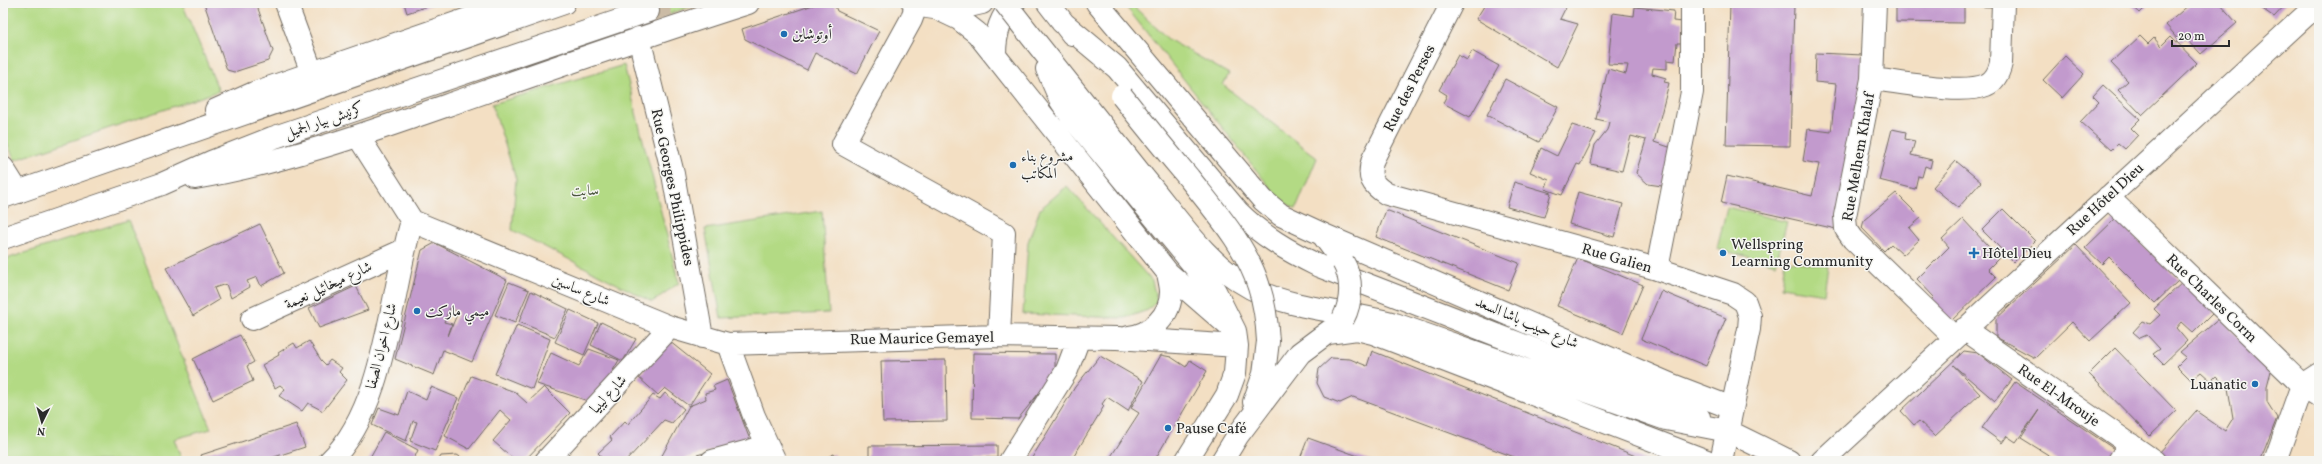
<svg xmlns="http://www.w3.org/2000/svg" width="2322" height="464" viewBox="0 0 2322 464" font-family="Vollkorn,Amiri,serif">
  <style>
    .green { fill: #b3da84; stroke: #6f8258 }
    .building { fill: #c29acd; fill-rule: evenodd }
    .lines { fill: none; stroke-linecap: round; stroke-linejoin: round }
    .highway-tunnel { stroke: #cbbba5; stroke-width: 22; stroke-dasharray: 22 11; stroke-linecap: butt }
    .minor-casing { stroke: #716a60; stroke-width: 24 }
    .highway-casing { stroke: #716a60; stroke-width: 24 }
    .minor { stroke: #fff; stroke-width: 22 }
    .highway { stroke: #fff; stroke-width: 22 }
    .highway-bridge-casing { stroke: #716a60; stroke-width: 24; stroke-linecap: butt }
    .highway-bridge { stroke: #fff; stroke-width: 22 }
    .poi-dot { fill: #1f6fb2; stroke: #f6f6f2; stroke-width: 1.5 }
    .labels { text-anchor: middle; stroke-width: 3; stroke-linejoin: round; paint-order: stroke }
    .poi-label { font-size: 15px; fill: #2b2b2b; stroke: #f6f6f2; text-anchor: start }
    .street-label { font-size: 15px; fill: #2b2b2b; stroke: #f6f6f2 }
    .park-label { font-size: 15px; fill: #4d5741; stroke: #f6f6f2 }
  </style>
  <rect width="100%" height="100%" fill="#f6f6f2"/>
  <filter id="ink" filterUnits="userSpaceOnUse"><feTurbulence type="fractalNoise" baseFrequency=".025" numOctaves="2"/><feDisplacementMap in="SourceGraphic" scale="8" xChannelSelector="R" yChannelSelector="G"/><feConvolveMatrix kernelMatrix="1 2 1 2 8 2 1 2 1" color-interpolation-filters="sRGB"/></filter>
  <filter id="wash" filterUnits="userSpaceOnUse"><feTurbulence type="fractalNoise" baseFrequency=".012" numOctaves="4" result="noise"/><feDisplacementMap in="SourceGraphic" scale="16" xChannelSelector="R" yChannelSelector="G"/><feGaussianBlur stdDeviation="0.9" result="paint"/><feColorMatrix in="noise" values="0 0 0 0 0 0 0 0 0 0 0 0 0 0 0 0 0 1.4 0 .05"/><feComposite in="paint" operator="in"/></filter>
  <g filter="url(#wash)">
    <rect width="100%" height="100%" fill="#f3dfc3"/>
    <path class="green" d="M3 3H182L219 91 15 160 3 135Z
      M661 3H702L666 15Z
      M1123 3H1130L1168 39 1229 74 1223 85 1317 158 1296 209 1280 200Z
      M624 65 679 283 652 302 512 230 516 179 492 104Z
      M1067 186 1152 281 1157 301 1148 310 1125 318 1023 314 1028 242 1040 209Z
      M1727 207 1787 222 1776 264 1717 249Z
      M822 211 829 313 721 318 705 229Z
      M128 220 211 429 174 439 182 461H3V260Z
      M1785 260 1828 266 1824 294 1781 287Z"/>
    <g id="blocks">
      <path class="building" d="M213 3H256L273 51 268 61 234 72 227 70 205 6Z
        M404 3H437L407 13Z
        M819 3H834L837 11 879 31 857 74 815 53 807 70 745 39 742 29Z
        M1486 3H1553L1566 7 1560 19 1578 24 1557 67 1476 19Z
        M1779 3V5H1794L1790 146 1726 145 1730 4Z
        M1896 3H1993V7L1964 6V23L1896 22Z
        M2129 3H2150L2140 13Z
        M2191 3H2219L2237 23 2201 54 2186 38 2181 42 2166 25Z
        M2254 3H2287L2274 17Z
        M1635 7 1674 11 1673 21 1683 22 1682 43H1677L1675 61 1667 60V69L1653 68 1652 74 1666 78 1664 82 1669 83 1654 142 1672 148 1662 186 1648 184 1636 173 1646 140 1631 136 1622 171 1591 164 1595 145 1607 130 1609 122 1596 119 1608 69 1626 74 1628 65 1608 64 1613 13 1634 16Z
        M2140 36 2148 44 2154 38 2161 46 2171 36 2197 63 2142 115 2118 90 2128 81 2111 63Z
        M1472 51 1499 66 1470 117 1443 103 1447 95 1439 90 1458 55 1467 60Z
        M1816 53 1863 55V114L1836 229 1721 203 1727 176 1812 196 1819 164 1803 161 1808 129 1831 132 1836 84 1815 82Z
        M2065 56 2084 74 2062 98 2043 80Z
        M1505 79 1558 107 1539 142 1487 115Z
        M2103 85 2140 119 2131 128 2138 135 2125 149 2118 143 2111 150 2080 122 2099 102 2093 96Z
        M1572 125 1596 133 1580 165 1577 164 1562 195 1545 189 1549 180 1530 172 1541 148 1557 156Z
        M1892 129 1906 132 1905 139 1915 141 1911 155 1932 160 1930 168 1925 166 1922 177 1918 176 1915 189 1879 180Z
        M1956 161 1981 182 1958 208 1933 187Z
        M1514 182 1551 193 1544 217 1507 207Z
        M1578 192 1623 204 1614 237 1569 224Z
        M1896 193 1921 218 1909 228 1919 240 1903 255 1891 244 1884 251 1862 228 1864 220Z
        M2003 209 2035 241 2014 262 1982 230Z
        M1386 210 1519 263 1508 290 1376 237Z
        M2116 218 2179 280 2155 303 2109 257 2102 264 2085 248Z
        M1963 219 1999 258 1988 269 1996 277 1947 325 1927 304 1934 297 1917 279 1949 247 1942 239Z
        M260 224 284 273 261 286 257 277 247 281 250 287 231 298 226 284 214 288 219 300 193 316 166 268Z
        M435 243 507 280 472 362 443 350 434 375 395 359 422 250ZM450 308 458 312 448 336 452 324 444 322Z
        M2076 245 2131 303 2090 341 2072 322 2035 358 1996 337V319Z
        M1578 258 1643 285 1623 333 1557 306Z
        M2184 281 2214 312 2193 333 2181 322 2176 328 2187 341 2163 364 2153 354 2160 349 2147 335 2140 338 2133 332 2143 321 2150 324 2160 315 2154 309Z
        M509 282 529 290 515 323 495 315Z
        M356 286 368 310 319 328 309 308Z
        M531 291 568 309 555 337 519 322Z
        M1661 291 1726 318 1706 366 1641 339Z
        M570 310 598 323 584 355 555 342Z
        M2220 318 2271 371 2267 386V402L2277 418 2260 461H2171L2159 453 2196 411 2225 431 2233 418 2228 388 2216 376 2211 381 2201 372 2191 380 2177 366 2186 357 2180 352Z
        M601 322 636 339 623 361 591 345Z
        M517 325 550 339 532 389 495 374Z
        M240 335 254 362 247 366 253 381 213 400 193 359Z
        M309 341 321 360 326 365 330 360 342 368 339 372 347 380 323 411 308 403 302 411 279 396 285 389 280 385 275 388 262 365 279 355 278 353 294 343 297 348Z
        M669 341 710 374 689 406 665 388 658 395 638 377Z
        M2115 348 2176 411 2150 436 2089 374Z
        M589 349 619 360 608 379 588 401 537 384 551 353 579 366Z
        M1372 351 1648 461H1525L1353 397 1340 403 1324 397 1317 383 1319 369 1331 358 1350 359 1367 366Z
        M1964 351 1978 353 2012 380 1995 401 1953 365 1980 394 1935 436 1919 421 1914 425 1901 411Z
        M973 353 1055 354V373L1018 419 972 418Z
        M1161 355 1171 357 1186 367 1190 360 1207 371 1154 461H1108L1139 413 1131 408Z
        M1100 356 1143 381 1128 411 1107 397 1102 404 1104 406 1071 461H1030L1075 387Z
        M946 360 947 421 883 422 881 361Z
        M471 376 515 392 527 403 544 387 570 413 524 461H516L493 441 511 420 500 410 469 449 445 436Z
        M727 380 750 440 676 461H659L689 406 706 399 705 393 715 390 713 386Z
        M2015 382 2120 453 2114 461H2058L2021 438 2039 410 2016 442 2007 436 2002 443 1982 428Z
        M431 387 458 398 435 451 410 441 417 422 413 421 406 441 372 425 379 408 399 415 407 391 426 400Z
        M665 393 684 409 672 423 664 420 626 461H595L601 456 598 453 612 440 610 437 625 421 628 424 653 395 660 399Z
        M296 424 305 447 262 461H203L201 455Z
        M384 432 418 450 413 461H368Z
        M1308 438 1372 461H1299Z
        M997 445V458H974V461H869V446Z
        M834 454 838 461H819Z
        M457 455 467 461H438L441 456Z"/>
    </g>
  </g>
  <g filter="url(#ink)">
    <use href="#blocks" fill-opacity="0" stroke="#716a60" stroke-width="1"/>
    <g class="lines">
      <path class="highway-tunnel" d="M648 11 673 3"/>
      <defs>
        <path id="minor" d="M286 3 312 73
          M1452 3 1373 159C1367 177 1372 185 1387 194L1657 269 1733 294 1745 302 1750 316 1749 329 1721 461
          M1875 3 1872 79 1845 216 1846 229 1853 239 1954 337
          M917 4 911 20 843 144 1004 233 999 336
          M639 38 673 174 702 337
          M1872 79C1900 82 1962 95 1986 85 1995 81 1999 72 2001 63L2003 3
          M358 136 412 221 670 327 728 344 999 336 1117 338
          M3 168 18 192
          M2108 197 2302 385 2319 396
          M1322 234 1672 385 1732 408
          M1657 269 1692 92V3
          M252 319 404 250
          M1964 329 2154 461
          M728 344 754 416 775 461
          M1728 431 1789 461
          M330 461C386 407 390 294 412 221
          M546 461 670 327
          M712 461 767 446
          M1010 461 1067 370 1079 338
          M1822 461 2319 3
          M2119 461 2130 444
          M2275 461 2302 385 2319 374"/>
        <path id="highway" d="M913 3C935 12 959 9 982 3
          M1048 3 1072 34
          M1097 3 1263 200 1281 215 1322 234 1343 262
          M938 9 959 19 977 33 1168 273 1229 326
          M1062 22 1117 68 1238 212C1262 236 1288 251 1319 266L1649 394 1699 417
          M1023 26C1063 77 1104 127 1144 178 1176 216 1206 264 1251 288 1290 309 1351 312 1395 324L1666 419 1728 431
          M995 54C995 34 1000 17 1014 3
          M1047 69 1061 101 1071 116 1215 291 1235 331 1237 346 1235 373 1227 395 1186 461
          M216 110 254 93 514 3
          M195 178C288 162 376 130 465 99 559 66 653 33 748 3
          M3 197 564 3
          M3 238 162 184 211 162 272 138 648 11
          M1328 333 1357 329 1373 333 1707 461
          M1129 337C1151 335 1171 315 1171 292 1171 286 1169 279 1168 273
          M1117 338 1237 346
          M1254 402 1264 374 1268 341
          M1222 461 1238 435 1300 353 1339 324"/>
      </defs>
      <use href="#minor" class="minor-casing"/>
      <use href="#highway" class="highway-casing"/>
      <use href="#minor" class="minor"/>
      <use href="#highway" class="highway"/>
      <defs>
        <path id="highway-bridge" d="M1005 3 1023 26
          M1122 96C1144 124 1166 151 1189 178 1215 211 1247 247 1259 287 1265 305 1267 323 1268 341
          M1343 319C1352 302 1353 279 1343 262"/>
      </defs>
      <use href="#highway-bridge" class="highway-bridge-casing"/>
      <use href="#highway-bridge" class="highway-bridge"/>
    </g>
  </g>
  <g class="poi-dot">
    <circle cx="784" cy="34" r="4"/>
    <circle cx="1013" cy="165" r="4"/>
    <circle cx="1723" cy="253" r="4"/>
    <path d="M1972 247h4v4h4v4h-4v4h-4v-4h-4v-4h4z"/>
    <circle cx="417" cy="311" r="4"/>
    <circle cx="2255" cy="384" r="4"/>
    <circle cx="1168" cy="428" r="4"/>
  </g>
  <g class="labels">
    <g class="poi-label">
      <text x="792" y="39">أوتوشاين</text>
      <text x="1021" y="161">مشروع بناء<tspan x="1021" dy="17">المكاتب</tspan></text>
      <text x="1731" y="249">Wellspring<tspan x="1731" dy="17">Learning Community</tspan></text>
      <text x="1982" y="258">Hôtel Dieu</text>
      <text x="425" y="316">ميمي ماركت</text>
      <text x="2247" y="389" text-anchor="end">Luanatic</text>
      <text x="1176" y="433">Pause Café</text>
    </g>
    <g class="street-label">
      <text transform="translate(1409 88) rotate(-63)" y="5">Rue des Perses</text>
      <text transform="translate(324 120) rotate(-19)" y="5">كرنيش بيار الجميل</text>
      <text transform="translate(1858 157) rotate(-80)" y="5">Rue Melhem Khalaf</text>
      <text transform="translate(673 187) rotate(78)" y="5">Rue Georges Philippides</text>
      <text transform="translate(2105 199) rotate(-43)" y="5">Rue Hôtel Dieu</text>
      <text transform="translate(1617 258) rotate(16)" y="5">Rue Galien</text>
      <text transform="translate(328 285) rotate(-25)" y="5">شارع ميخائيل نعيمة</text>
      <text transform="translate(581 290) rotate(22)" y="5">شارع ساسين</text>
      <text transform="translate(2212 298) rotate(44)" y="5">Rue Charles Corm</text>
      <text transform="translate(1527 322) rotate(23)" y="5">شارع حبيب باشا السعد</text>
      <text transform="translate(922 338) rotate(-1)" y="5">Rue Maurice Gemayel</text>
      <text transform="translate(381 346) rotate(-76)" y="5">شارع اخوان الصفا</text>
      <text transform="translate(608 394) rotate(-47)" y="5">شارع ليبيا</text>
      <text transform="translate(2059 395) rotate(35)" y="5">Rue El-Mrouje</text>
    </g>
    <g class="park-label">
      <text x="585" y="195">سايت</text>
    </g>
  </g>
  <rect width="2322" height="464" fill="none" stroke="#f6f6f2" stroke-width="16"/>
  <g transform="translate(42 422) rotate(185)" stroke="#f6f6f2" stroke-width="3" paint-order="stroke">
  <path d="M0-3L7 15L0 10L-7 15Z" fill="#2b2b2b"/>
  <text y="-6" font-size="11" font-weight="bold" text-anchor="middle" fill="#2b2b2b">N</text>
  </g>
  <path d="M2172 40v6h57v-6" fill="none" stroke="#2b2b2b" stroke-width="2"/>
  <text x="2178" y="40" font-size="12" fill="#2b2b2b" stroke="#f6f6f2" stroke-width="3" paint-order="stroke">20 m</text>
</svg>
